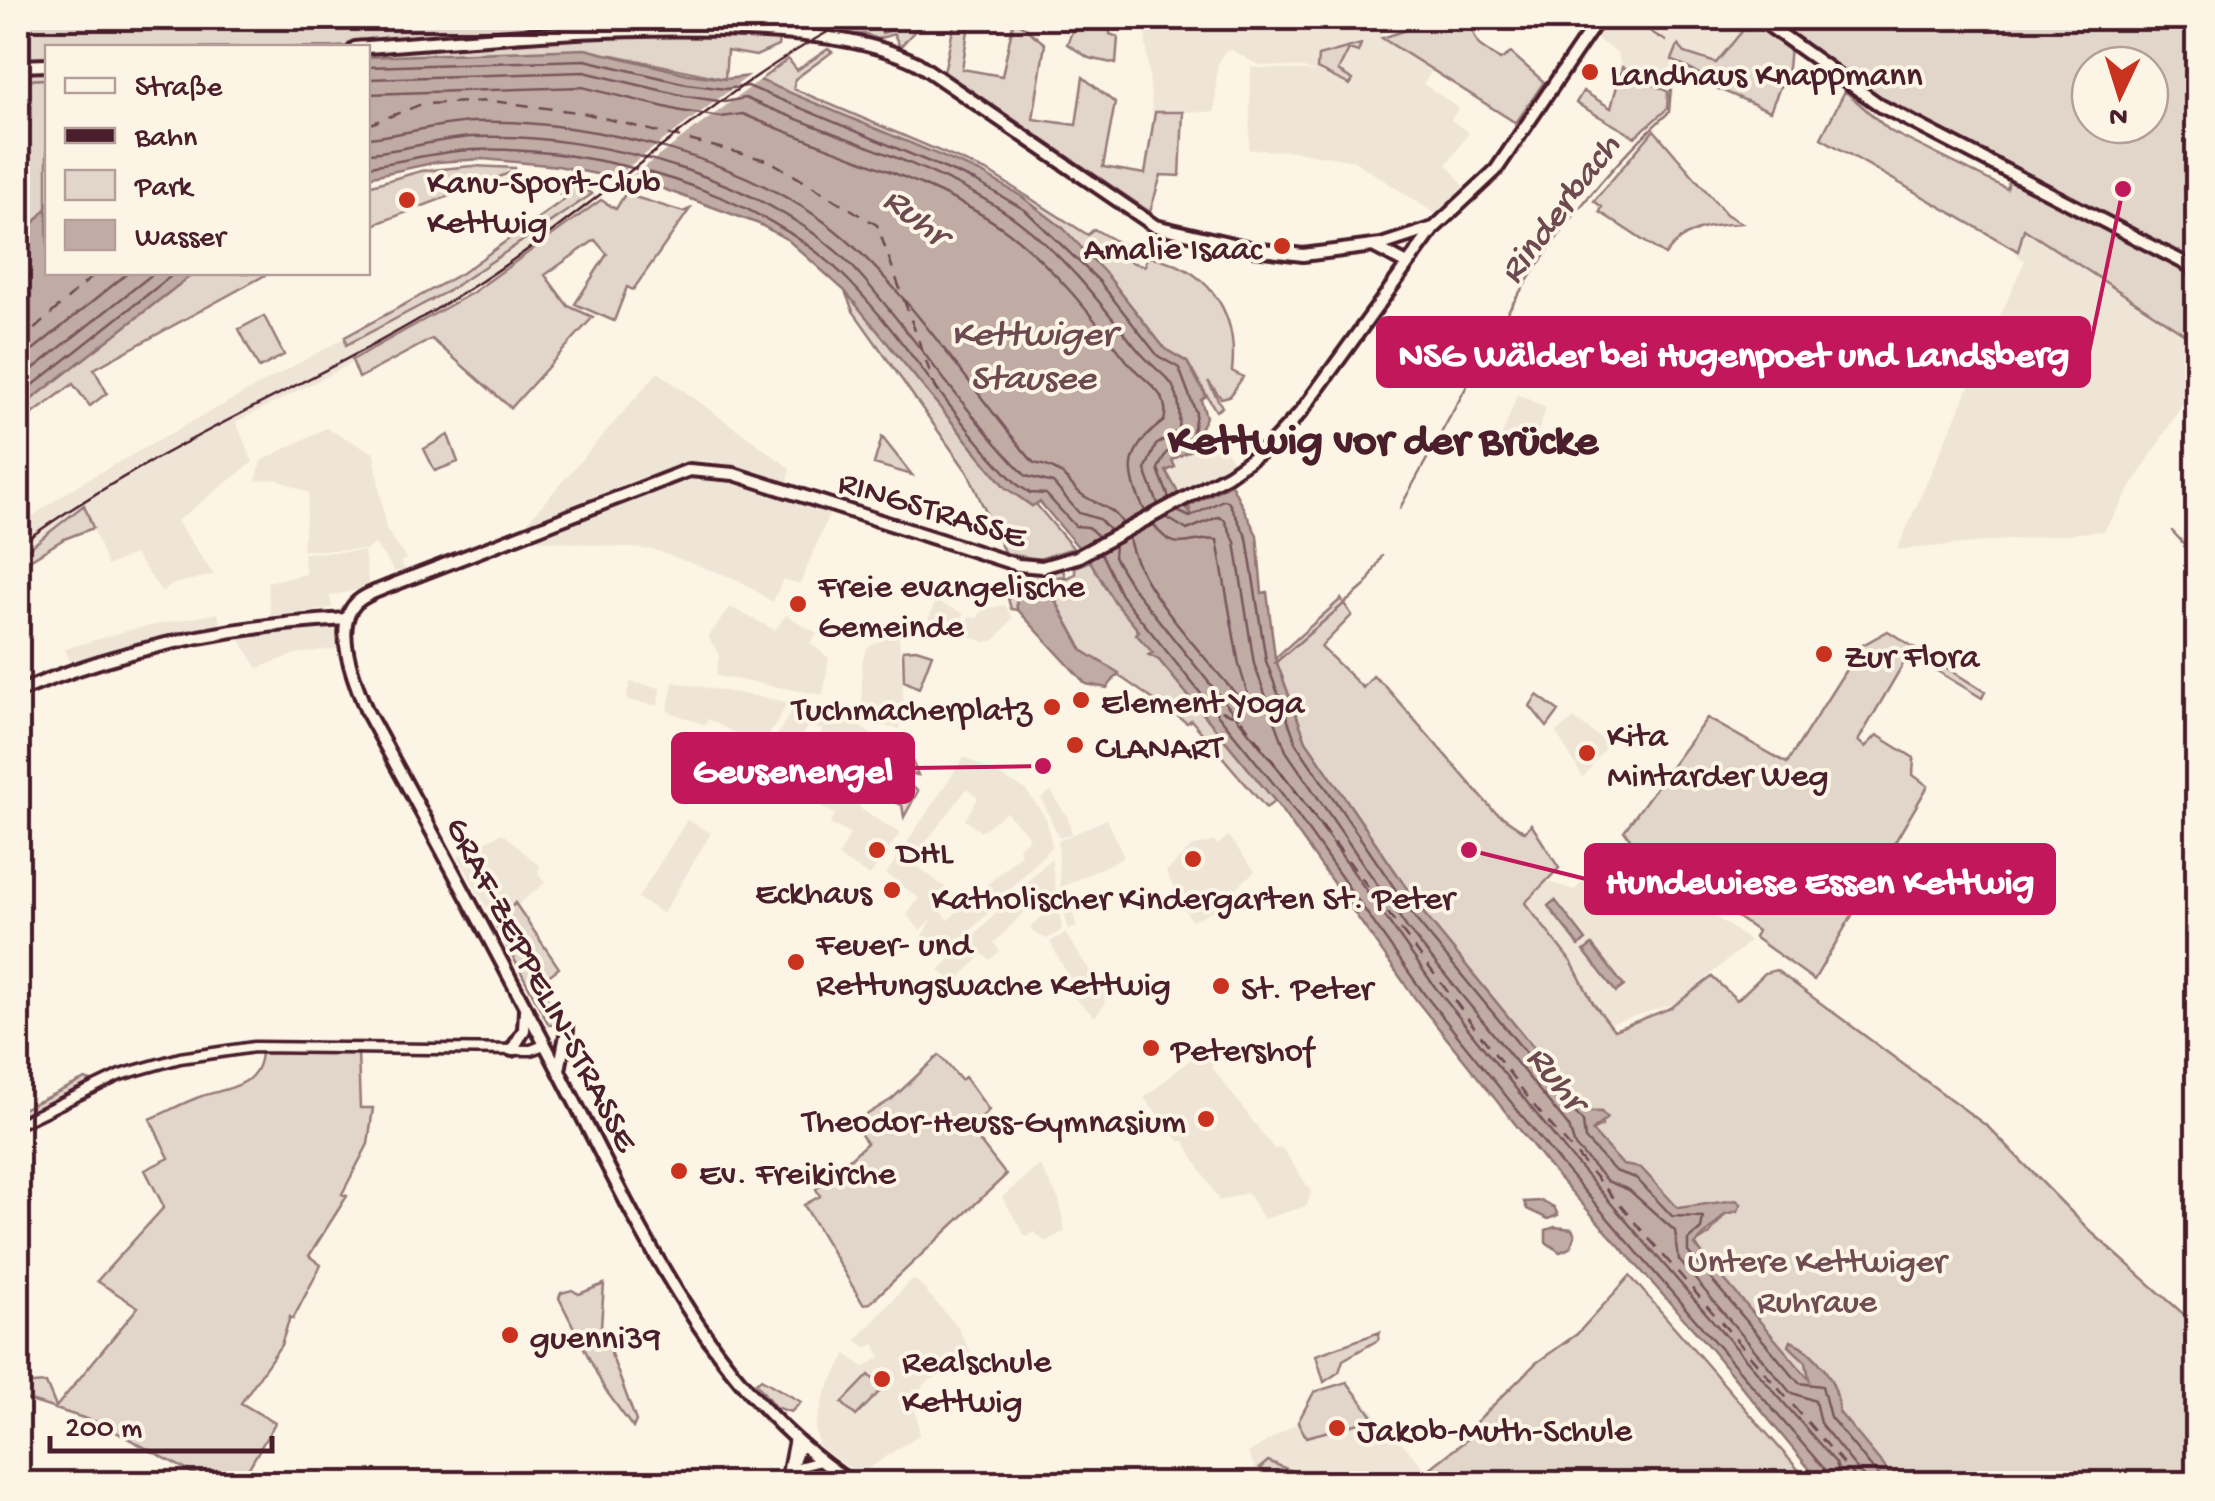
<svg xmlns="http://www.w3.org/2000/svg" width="2215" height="1501" viewBox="0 0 2215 1501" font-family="'Gochi Hand',sans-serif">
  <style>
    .built { fill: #eee5d7; fill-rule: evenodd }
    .green { fill: #e2d5ca; stroke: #967a7a; stroke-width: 2.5; fill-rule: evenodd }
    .water { fill: #c0aca5; stroke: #917474; stroke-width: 2.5 }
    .pier { fill: #fcf5e5 }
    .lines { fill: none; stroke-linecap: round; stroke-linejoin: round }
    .shore { stroke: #79575c; stroke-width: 2.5 }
    .stream { stroke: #917474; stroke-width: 2.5 }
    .ferry { stroke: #6d4950; stroke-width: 2.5; stroke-dasharray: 12 10; stroke-linecap: butt }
    .minor-casing { stroke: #4a1f2b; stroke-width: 15 }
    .major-casing { stroke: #4a1f2b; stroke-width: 18 }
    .minor { stroke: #fcf5e5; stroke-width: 8 }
    .major { stroke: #fcf5e5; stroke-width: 10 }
    .rail { stroke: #4a1f2b; stroke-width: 2.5 }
    .poi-dot { fill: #c8321e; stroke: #fcf5e5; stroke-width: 4 }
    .labels { text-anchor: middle; stroke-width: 8; stroke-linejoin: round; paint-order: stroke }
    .poi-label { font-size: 35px; fill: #4a1f2b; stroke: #fcf5e5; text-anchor: start }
    .street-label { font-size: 35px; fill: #4a1f2b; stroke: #fcf5e5 }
    .park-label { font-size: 35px; fill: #704c53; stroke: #fcf5e5 }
    .water-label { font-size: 38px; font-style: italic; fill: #6d4950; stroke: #fcf5e5 }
    .district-label { font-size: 45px; font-weight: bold; fill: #4a1f2b; stroke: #fcf5e5 }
    .leader { fill: none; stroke: #c2185b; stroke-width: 4 }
    .callout-dot { fill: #c2185b; stroke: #fcf5e5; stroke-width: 4 }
    .callout { fill: #c2185b; stroke: #c2185b; stroke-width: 4 }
    .callout-label { font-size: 38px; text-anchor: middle; font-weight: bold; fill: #fff }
  </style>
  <rect width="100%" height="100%" fill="#fcf5e5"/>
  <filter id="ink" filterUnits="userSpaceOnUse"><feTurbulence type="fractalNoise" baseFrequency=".01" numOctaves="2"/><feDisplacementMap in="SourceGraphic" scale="20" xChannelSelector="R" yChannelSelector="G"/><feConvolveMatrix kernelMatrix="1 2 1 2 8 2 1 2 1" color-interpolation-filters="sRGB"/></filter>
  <g filter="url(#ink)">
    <path class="built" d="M1144 18H1379L1382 38 1431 72 1423 84 1459 108 1451 120 1469 133 1447 164 1470 194 1442 218 1354 161 1294 151 1249 150 1251 67 1316 72 1303 68 1258 65 1232 50 1225 51 1217 66 1215 112 1152 111Z
      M1601 18H1622L1663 41 1667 39 1632 18H1746L1750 22 1716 63 1685 53 1678 46 1672 60 1673 95 1622 67 1617 53 1589 34Z
      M571 194 594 205 512 266 345 367 236 422 253 462 177 521 214 575 173 584 162 592 134 554 107 566 84 505 18 557V526L79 484 462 273Z
      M2023 228 2197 342V381L2104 531 1897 550 2025 260 2018 256Z
      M658 372 790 468 788 488 722 470 713 461H691L530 523 528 521Z
      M1517 394 1546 408 1529 461 1497 450Z
      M326 428 374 453 386 529 406 559 400 562 406 570 395 572 375 544 366 550H302L309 493 276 479 256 481 261 461Z
      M1202 429 1219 435 1233 462 1178 493 1166 469 1170 470 1172 460 1208 441Z
      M713 474 832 508 800 584 783 579 773 602 739 580 654 550 539 540 537 532 680 477Z
      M364 551 369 588 330 596 332 608 271 617 267 582 306 574 303 553Z
      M935 601 963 613 962 621 967 622 969 616 977 618 982 609 1005 605 1013 618 995 640 985 642 927 623Z
      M730 607 775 630 786 615 817 633 810 643 829 658 823 695 716 676 719 654 708 637Z
      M218 613 221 626 70 663 65 649 129 630Z
      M339 627 342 648 296 654 258 668 238 638Z
      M893 632 899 637 904 703 899 729 876 724 862 712V662L867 648Z
      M630 682 660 688 658 706 626 700Z
      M673 682 788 702 742 783 724 772 742 737 708 719 705 725 667 711Z
      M796 703 862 728 884 743 865 777 854 772 864 750 841 738 834 749 818 738 825 724 821 730 809 724 796 744 789 740 780 756 768 750Z
      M1574 718 1608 744 1583 778 1556 732Z
      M964 757 1025 789 1046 818 1052 846 946 957 922 935 934 917 920 930 907 915 919 898 886 874ZM967 789 978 798 965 820 981 832 1006 812 1030 837 1019 847 1021 854 948 920 940 910 955 895 911 861Z
      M832 788 853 796 862 810 900 833 870 876 838 857 850 834 830 824 835 814 822 807Z
      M1051 791 1068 818 1072 834 1059 838 1041 798Z
      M1107 819 1124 857 1060 888 1058 841Z
      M687 820 711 833 663 914 638 898Z
      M502 833 540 866 538 874 545 883 495 923 458 856Z
      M1228 836 1255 871 1229 895 1227 904 1191 921 1166 872 1191 847 1215 841 1218 845Z
      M1617 840 1628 854 1750 941 1677 1003 1610 1024 1593 1003 1572 963 1525 902 1545 881 1575 890Z
      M1051 858 1062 930 1047 939 1033 932 1030 927 1041 917 1035 901 994 943 1000 951 990 960 983 954 954 984 939 970Z
      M1061 894 1077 898 1078 909 1072 911 1077 927 1068 930Z
      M1065 933 1103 991 1105 1004 1095 1017 1072 996 1076 991 1050 942Z
      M1204 1048 1215 1061 1211 1066 1274 1149 1282 1148 1311 1191 1307 1206 1264 1219 1247 1193 1219 1201 1184 1141H1179L1144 1098Z
      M1040 1165 1059 1200 1065 1231 1045 1242 1034 1232 1026 1237 1002 1197Z
      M910 1281H917L957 1326 974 1359 965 1371 952 1370 928 1381 913 1397 920 1434 859 1475 819 1447 815 1428 825 1394 846 1354 864 1367 881 1357 874 1344 867 1348 856 1340Z
      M1347 1382 1427 1471 1411 1483H1262L1248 1453 1298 1422 1314 1392Z"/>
    <path class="green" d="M18 18H672L645 26 334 47 48 48 47 63 18 64Z
      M754 18H838L814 30 686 24Z
      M861 18H875L882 33 901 28 902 21 920 25 900 47 894 34 877 39 865 34 834 35Z
      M947 18H970L962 69 1002 76 1014 19 1045 44 1033 119 1076 125 1083 77 1115 103 1103 167 1145 174 1155 112H1183L1180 176 1161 175 1150 212 944 72 955 20Z
      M1083 18H1108L1110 34 1118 37 1116 64 1089 58 1067 44 1075 24Z
      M1441 18H1466L1479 45 1500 60 1511 53 1544 82 1516 123 1382 38Z
      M1753 18 1790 47 1788 68 1770 111 1702 82 1705 77 1672 60 1678 45 1685 53 1716 63Z
      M1765 18H2197V268L1884 103ZM2090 65H2150V125H2090Z
      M667 33 779 37 778 46 756 56 727 51 725 79 613 55 368 57V50L567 35Z
      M1361 44 1358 52 1349 49 1338 71 1353 80 1350 85 1317 69 1318 56Z
      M828 49 832 52 795 79 794 89 989 172 1088 235 1094 229 1126 247 1130 262 1145 266 1147 256C1207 267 1239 310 1232 371L1243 377 1230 396 1221 398 1208 381 1222 407 1216 411 1187 362 1165 349 1107 275 760 80 788 59 797 70Z
      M1622 67 1668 92 1667 109 1635 137 1576 103 1583 91 1611 108Z
      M18 71H47V208L18 242Z
      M1845 91 1890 131 2007 189 2009 181 2137 242 2197 278V342L2024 229 2018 251 1821 138Z
      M1654 130 1726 214 1741 223C1711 225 1683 229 1665 255L1600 212 1602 207 1594 201Z
      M472 166 515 168V171L368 227V186L421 171Z
      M520 175 569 181 592 194 448 291 346 345 345 337 462 273 570 195 513 185 488 188Z
      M625 194 683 212 690 209 633 290 627 287 614 321 575 304 607 254 595 240 545 275 568 306 593 317 511 408 432 339 359 378 352 360 472 293 601 200 616 209Z
      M194 273H269L94 369 107 393 90 406 73 384 18 425V410Z
      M845 291 1005 487 1032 506 1035 503 1073 548 1040 559 1005 554 968 473 853 311Z
      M264 316 284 355 259 368 239 329Z
      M448 435 458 462 435 471 424 449Z
      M882 437 912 475 874 464Z
      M84 505 93 528 64 539 18 567V557Z
      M1090 561 1154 654 1275 801 1266 808 1191 720 1187 723 1083 651 1048 586 1075 574V567Z
      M1063 570 1065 576 1043 579 1018 610 1011 609 1005 587 1015 575Z
      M1341 599 1352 615 1321 647 1363 688 1373 676 1385 686 1493 810 1525 832 1531 824 1559 868 1525 903 1572 963 1593 1003 1614 1030 1671 1008 1712 977 1737 1000 1765 973 1776 970 1988 1127 2089 1230 2197 1326V1483H1867L1695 1244 1709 1235 1725 1214 1738 1211 1678 1208 1623 1165 1591 1131 1602 1126 1601 1112H1586L1425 915 1306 741 1275 658Z
      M1888 631 1985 692 1982 698 1909 654 1858 741 1865 747 1877 735 1914 758 1913 775 1928 786 1814 980 1754 937 1757 931 1639 849 1624 831 1707 718 1787 763 1861 646Z
      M916 649 932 654 919 688 904 681 903 650Z
      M1537 695 1559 711 1547 727 1530 706Z
      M888 746 912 761 918 775 902 772 900 776 878 767Z
      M908 784 918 791 904 817 902 805 893 801Z
      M515 903 559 968 539 983 561 1024 549 1025 495 923Z
      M261 1052 358 1053 360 1108H373L368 1144 342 1194 347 1196 309 1256 321 1265 293 1319 290 1317 281 1345 241 1403 275 1423 240 1483H211L99 1423 18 1397V1376L32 1384 46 1383 56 1407 138 1307 97 1281 164 1207 145 1170 169 1158 150 1119C167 1112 184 1102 202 1096 228 1088 259 1087 261 1052Z
      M939 1055 961 1080 965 1077 989 1110 970 1129 1006 1175 870 1303 863 1304 804 1205 820 1196 816 1189 867 1143 853 1123 892 1099Z
      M85 1079 94 1082 18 1119V1111Z
      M1630 1276 1810 1483H1411L1474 1434 1470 1428 1536 1363 1577 1334Z
      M604 1284 601 1327 636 1421 633 1428 604 1388 559 1298 561 1293 572 1290 579 1294Z
      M1380 1332 1378 1340 1343 1360 1339 1372 1324 1382 1316 1355Z
      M869 1375 883 1388 856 1416 842 1403Z
      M761 1379 801 1402 791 1412 775 1407 756 1383Z
      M1347 1382 1375 1419 1306 1437 1298 1422 1314 1392Z
      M1268 1461 1294 1472H1317L1318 1483C1295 1484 1280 1482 1260 1468Z"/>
    <path class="water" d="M585 49 688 74 725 79 750 76 982 173 1021 196 1063 228 1107 275 1165 349 1187 362 1206 396 1201 400 1206 417 1201 427 1209 441 1172 460 1175 467 1166 471 1192 517 1189 506 1231 484 1257 535 1262 593 1267 592 1275 658 1306 741 1425 915 1586 1112H1601L1607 1118 1592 1131 1623 1165 1641 1168 1678 1208 1736 1200 1741 1204 1738 1211 1725 1214 1695 1245 1809 1379 1806 1362 1789 1346 1791 1341C1817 1352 1839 1383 1839 1412L1898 1483H1821L1710 1348 1552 1170 1417 1001 1275 801 1159 660 1149 655 1153 653 1136 634 1139 631 1113 600 1090 561 1040 502 1032 506 1005 487 845 291 788 240 759 224 658 187 558 166 483 159 437 162 368 177V57Z
      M47 208 48 272 194 273 18 410V242Z
      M1043 579 1083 651 1119 673 1107 688 1086 684 1017 609 1015 588 1020 581Z
      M1555 900 1586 940 1579 946 1548 906Z
      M1592 945 1624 986 1616 992 1584 951Z
      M1541 1201 1554 1207 1558 1215 1548 1219 1527 1209 1524 1202Z
      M1555 1227 1572 1229 1575 1235 1570 1248 1560 1252 1546 1242V1230Z"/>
    <path class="pier" d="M754 72 764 77 624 182 611 180Z
      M1229 479 1235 481 1085 563 1074 549 1182 490 1188 501Z"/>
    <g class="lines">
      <path class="shore" d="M368 67 585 60 687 84 725 89 748 86 977 182 1025 210 1099 281 1158 356 1179 368 1196 413 1192 438 1166 453 1158 469 1169 498
        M368 79 584 72 685 96 725 102 745 98C825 133 950 170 1018 221 1063 255 1098 300 1133 344 1163 383 1183 374 1179 430L1156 445 1145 470 1158 504
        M368 94 582 87 681 111 721 117 743 114C822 149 941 182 1008 232 1055 268 1091 315 1127 361 1142 381 1172 392 1164 421 1126 449 1124 471 1145 511
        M368 138C403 135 436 124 472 122 590 118 761 161 849 242 919 306 972 391 1034 463 1072 470 1065 487 1089 499 1104 507 1113 508 1123 524
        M368 153C402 151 436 139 472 137 597 132 778 180 862 277 918 341 966 414 1026 476L1053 483 1079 513 1099 519 1110 531
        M368 166C403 162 436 151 472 150 595 145 763 191 849 281 910 344 955 423 1018 485L1030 493 1046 494 1075 526 1088 527 1099 537
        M18 362 129 272
        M18 381 155 272
        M18 397 176 272
        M1177 511 1190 517 1223 500 1228 501 1247 538 1266 661 1297 745 1417 921 1583 1122 1585 1139 1615 1171 1636 1178 1672 1216 1703 1217 1701 1229 1688 1240V1252L1799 1383 1822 1386 1830 1417 1885 1484
        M1166 517 1187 530 1218 517 1224 519 1235 542 1254 664 1286 751 1407 928 1569 1127 1575 1146 1607 1181 1629 1190 1675 1231 1679 1260 1790 1392 1815 1401 1820 1423 1869 1484
        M1129 537C1135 585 1208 660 1240 699L1246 700 1248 695 1239 665 1217 540C1191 535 1177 558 1153 524
        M1115 545 1114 557 1132 587 1293 787 1435 987 1569 1155 1836 1463 1842 1484
        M1101 553 1121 595 1283 795 1425 995 1560 1163 1827 1472 1830 1484"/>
      <path class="stream" d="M1628 18 1666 41
        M18 80 48 79
        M1480 361C1527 271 1594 180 1669 112L1671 87
        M1400 508 1474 373
        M2172 531 2198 559
        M1275 663 1366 585 1382 556"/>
      <path class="ferry" d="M368 125 422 104 493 101 584 113 770 161 877 225 940 400
        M18 344 97 272
        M1201 703 1240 718 1536 1108 1861 1484"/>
      <defs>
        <path id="minor" d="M18 1124 120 1075 180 1058 254 1047 531 1050 544 1045
          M794 1468 821 1461
          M787 1479 801 1444
          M785 1484 794 1438"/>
        <path id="major" d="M691 18H714
          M1758 18 1881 106 2198 270
          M667 28 680 18
          M355 48C485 38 615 25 745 31 803 34 864 37 917 63L1155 226 1254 249 1303 255 1381 245 1433 228
          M18 66 48 65
          M1375 247 1407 264
          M18 692C121 648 234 625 347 619
          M512 1050 524 1030 525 1010
          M559 1070 567 1030
          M854 1484C710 1392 637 1221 561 1075 497 953 433 832 367 712 356 685 331 628 356 603 365 594 380 590 392 585L689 470 734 474 1018 565 1042 567 1077 557 1228 475 1268 447 1301 412 1434 228 1496 170 1599 18"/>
      </defs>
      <use href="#minor" class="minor-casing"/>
      <use href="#major" class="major-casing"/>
      <use href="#minor" class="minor"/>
      <use href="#major" class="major"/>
      <path class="rail" d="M18 546C161 440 328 380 477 284 606 201 717 87 854 18"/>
    </g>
  </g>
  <g class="poi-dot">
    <circle cx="1590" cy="72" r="10"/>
    <circle cx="407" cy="200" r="10"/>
    <circle cx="1282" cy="246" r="10"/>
    <circle cx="798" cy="604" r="10"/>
    <circle cx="1824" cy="654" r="10"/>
    <circle cx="1081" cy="700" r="10"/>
    <circle cx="1052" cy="707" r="10"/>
    <circle cx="1075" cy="745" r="10"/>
    <circle cx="1587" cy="753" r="10"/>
    <circle cx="877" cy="850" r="10"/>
    <circle cx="1193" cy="859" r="10"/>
    <circle cx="892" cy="890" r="10"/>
    <circle cx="796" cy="962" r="10"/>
    <circle cx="1221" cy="986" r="10"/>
    <circle cx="1151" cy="1048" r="10"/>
    <circle cx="1206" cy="1119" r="10"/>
    <circle cx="679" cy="1171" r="10"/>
    <circle cx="510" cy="1335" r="10"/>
    <circle cx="882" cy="1379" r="10"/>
    <circle cx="1337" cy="1428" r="10"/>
  </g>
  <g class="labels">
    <g class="poi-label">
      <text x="1610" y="84">Landhaus Knappmann</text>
      <text x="427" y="192">Kanu-Sport-Club<tspan x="427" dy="40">Kettwig</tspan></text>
      <text x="1262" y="258" text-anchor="end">Amalie Isaac</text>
      <text x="818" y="596">Freie evangelische<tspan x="818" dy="40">Gemeinde</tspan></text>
      <text x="1844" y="666">Zur Flora</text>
      <text x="1101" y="712">Element Yoga</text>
      <text x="1032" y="719" text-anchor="end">Tuchmacherplatz</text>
      <text x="1607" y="745">Kita<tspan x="1607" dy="40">Mintarder Weg</tspan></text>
      <text x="1095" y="757">CLANART</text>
      <text x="897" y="862">DHL</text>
      <text x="872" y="902" text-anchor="end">Eckhaus</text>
      <text x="1193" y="908" text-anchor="middle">Katholischer Kindergarten St. Peter</text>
      <text x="816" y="954">Feuer- und<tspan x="816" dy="40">Rettungswache Kettwig</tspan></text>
      <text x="1241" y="998">St. Peter</text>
      <text x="1171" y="1060">Petershof</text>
      <text x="1186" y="1131" text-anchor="end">Theodor-Heuss-Gymnasium</text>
      <text x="699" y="1183">Ev. Freikirche</text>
      <text x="530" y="1347">guenni39</text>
      <text x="902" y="1371">Realschule<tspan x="902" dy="40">Kettwig</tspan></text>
      <text x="1357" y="1440">Jakob-Muth-Schule</text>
    </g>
    <g class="street-label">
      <text transform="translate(933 507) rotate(17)" y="12">RINGSTRASSE</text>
      <text transform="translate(544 983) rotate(62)" y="12">GRAF-ZEPPELIN-STRASSE</text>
    </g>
    <g class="park-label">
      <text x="1817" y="1271">Untere Kettwiger<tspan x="1817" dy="40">Ruhraue</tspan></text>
    </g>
    <g class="water-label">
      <text transform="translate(1557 207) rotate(-53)" y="13">Rinderbach</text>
      <text transform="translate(918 214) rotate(38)" y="13">Ruhr</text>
      <text x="1033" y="344">Kettwiger<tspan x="1033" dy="44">Stausee</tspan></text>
      <text transform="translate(1559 1076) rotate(51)" y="13">Ruhr</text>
    </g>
    <g class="district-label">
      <text x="1383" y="452">Kettwig vor der Brücke</text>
    </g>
  </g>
  <path class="leader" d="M2123 189L2089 352M1043 766L913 768M1469 850L1586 879"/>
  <g class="callout-dot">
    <circle cx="2123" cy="189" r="10"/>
    <circle cx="1043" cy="766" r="10"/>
    <circle cx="1469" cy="850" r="10"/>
  </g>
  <g class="callout">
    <rect x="1378" y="318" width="711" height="68" rx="10"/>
    <rect x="673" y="734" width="240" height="68" rx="10"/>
    <rect x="1586" y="845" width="468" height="68" rx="10"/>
  </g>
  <g class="callout-label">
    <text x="1734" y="365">NSG Wälder bei Hugenpoet und Landsberg</text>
    <text x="793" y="781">Geusenengel</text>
    <text x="1820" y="892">Hundewiese Essen Kettwig</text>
  </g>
  <rect width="2215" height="1501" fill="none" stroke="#fcf5e5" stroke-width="60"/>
  <rect x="30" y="30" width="2155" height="1441" fill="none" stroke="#4a1f2b" stroke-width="4" filter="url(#ink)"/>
  <rect x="45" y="45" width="325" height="230" fill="#fcf5e5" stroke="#b59f9b" stroke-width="2.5"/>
  <rect x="65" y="78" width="50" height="15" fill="#fcf5e5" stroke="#b59f9b" stroke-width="2.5"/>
  <text x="135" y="95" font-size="30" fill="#4a1f2b">Straße</text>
  <rect x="65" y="128" width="50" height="15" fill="#4a1f2b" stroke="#b59f9b" stroke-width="2.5"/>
  <text x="135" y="145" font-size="30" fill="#4a1f2b">Bahn</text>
  <rect x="65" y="170" width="50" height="30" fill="#e2d5ca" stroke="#b59f9b" stroke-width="2.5"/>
  <text x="135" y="195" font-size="30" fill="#4a1f2b">Park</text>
  <rect x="65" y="220" width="50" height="30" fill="#c0aca5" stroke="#b59f9b" stroke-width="2.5"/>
  <text x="135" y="245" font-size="30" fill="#4a1f2b">Wasser</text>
  <g transform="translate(2120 95) rotate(184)"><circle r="48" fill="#fcf5e5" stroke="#b59f9b" stroke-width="2.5"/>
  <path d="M0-8L18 38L0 25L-18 38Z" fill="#c8321e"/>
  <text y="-15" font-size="28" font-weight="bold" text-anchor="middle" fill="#4a1f2b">N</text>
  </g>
  <path d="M50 1436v15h222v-15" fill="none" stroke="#4a1f2b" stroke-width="5"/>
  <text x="65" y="1436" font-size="30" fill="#4a1f2b" stroke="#fcf5e5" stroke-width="8" paint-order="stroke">200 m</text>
</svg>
